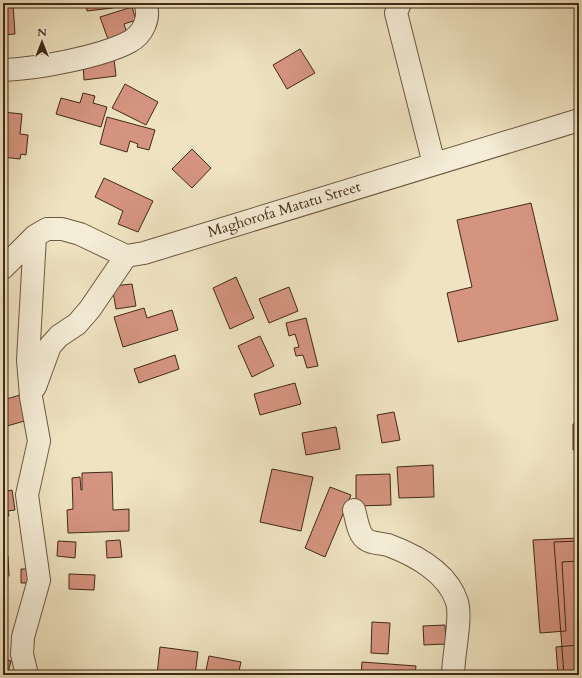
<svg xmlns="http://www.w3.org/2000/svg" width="582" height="678" viewBox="0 0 582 678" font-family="Cardo,serif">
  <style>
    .building { fill: #d59480; stroke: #412917 }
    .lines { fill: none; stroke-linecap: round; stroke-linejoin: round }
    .minor-casing { stroke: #6c5842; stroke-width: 24 }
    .minor { stroke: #f5edd7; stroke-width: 22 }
    .labels { text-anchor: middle; stroke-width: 3; stroke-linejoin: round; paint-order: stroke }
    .street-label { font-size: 15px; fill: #412917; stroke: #f5edd7 }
  </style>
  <rect width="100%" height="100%" fill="#efe3c1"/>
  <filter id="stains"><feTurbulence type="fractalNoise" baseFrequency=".005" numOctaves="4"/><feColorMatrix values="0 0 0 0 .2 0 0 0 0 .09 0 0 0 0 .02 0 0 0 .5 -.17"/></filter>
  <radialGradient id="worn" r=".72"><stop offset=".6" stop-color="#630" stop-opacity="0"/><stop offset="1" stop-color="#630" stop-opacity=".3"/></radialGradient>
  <path class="building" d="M3 3H13L15 34 3 35Z
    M86 3H113V8L87 11Z
    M132 7 136 20 124 24 128 36 109 42 100 17Z
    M300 49 315 73 287 89 273 65Z
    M114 59 116 76 84 80 83 62Z
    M125 84 158 102 146 125 112 108Z
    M83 93 95 96 93 103 107 107 101 127 56 114 61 98 80 103Z
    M3 112 22 114 20 134 28 135 26 155 21 154 20 159 3 157Z
    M107 117 155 130 149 150 137 147 138 144 130 141 127 152 100 144Z
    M192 149 211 168 192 188 172 169Z
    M104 178 153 201 138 232 118 224 123 211 95 197Z
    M531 203 558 320 458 342 447 293 472 287 457 220Z
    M236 277 254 318 230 329 213 288Z
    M132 284 136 306 116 309 112 286Z
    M289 287 298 311 269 323 259 299Z
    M144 308 147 318 172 310 178 330 123 347 114 317Z
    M306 318 318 366 307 368 303 355 296 356 294 348 299 347 295 334 289 336 286 323Z
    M260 336 274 366 252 377 238 346Z
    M175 355 179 369 139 383 134 369Z
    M295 383 301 404 260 415 254 394Z
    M20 395 28 420 7 426 3 410V400Z
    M394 412 400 440 382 443 377 415Z
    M573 424H579V450H573Z
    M336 427 340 449 306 455 302 433Z
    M433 465 434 497 399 498 397 467Z
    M272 469 313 477 301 531 260 522Z
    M112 472 113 510 129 509V531L68 533 67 510 73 509 72 478 80 477 81 490H82V473Z
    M390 474 391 505 356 506V475Z
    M330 487 351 495 325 557 305 548Z
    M12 490 15 510 8 511 9 516 3 517V492Z
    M579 538V561L562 562 566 631 540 633 533 540Z
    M120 540 122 557 107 558 106 541Z
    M58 541 76 542 75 558 57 556Z
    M579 541V675H564L554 542Z
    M3 556H8L9 576H3Z
    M21 569H32L31 583H21Z
    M69 574 95 575 94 590 69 589Z
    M372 622 390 623 388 654 371 653Z
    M445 625 446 644 424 645 423 626Z
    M579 645V675H558L556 647Z
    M160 647 198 652 195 675H157Z
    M209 656 241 662 238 675H205Z
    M3 659 11 661 8 672 3 670Z
    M362 662 416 666 415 675H361Z"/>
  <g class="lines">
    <defs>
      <path id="minor" d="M400 3 396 13 434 164
        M3 70C36 69 100 57 129 42 143 35 151 17 145 3
        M3 268 35 236 47 229H62L80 234 126 256 144 253 579 120
        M35 387 50 346 59 336 77 324 90 309 126 256
        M354 510C357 520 358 535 367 540 373 544 382 543 388 545 415 555 448 573 457 602 462 618 453 656 453 675
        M27 675 22 654 23 637 39 580 27 495 39 441 31 397 28 360 35 236"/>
    </defs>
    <use href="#minor" class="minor-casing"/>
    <use href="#minor" class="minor"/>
  </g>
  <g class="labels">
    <g class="street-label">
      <text transform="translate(284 209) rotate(-17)" y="5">Maghorofa Matatu Street</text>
    </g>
  </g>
  <rect width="582" height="678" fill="none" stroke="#efe3c1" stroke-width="16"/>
  <rect x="4" y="4" width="574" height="670" fill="none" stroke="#412917" stroke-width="2"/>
  <rect x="8" y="8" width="566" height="662" fill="none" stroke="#412917"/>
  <g transform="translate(42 42)" stroke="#f5edd7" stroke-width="3" paint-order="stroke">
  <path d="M0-3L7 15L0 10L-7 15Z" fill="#412917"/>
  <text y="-6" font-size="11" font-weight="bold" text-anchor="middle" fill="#412917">N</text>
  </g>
  <rect width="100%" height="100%" filter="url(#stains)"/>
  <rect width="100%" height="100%" fill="url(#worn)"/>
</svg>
